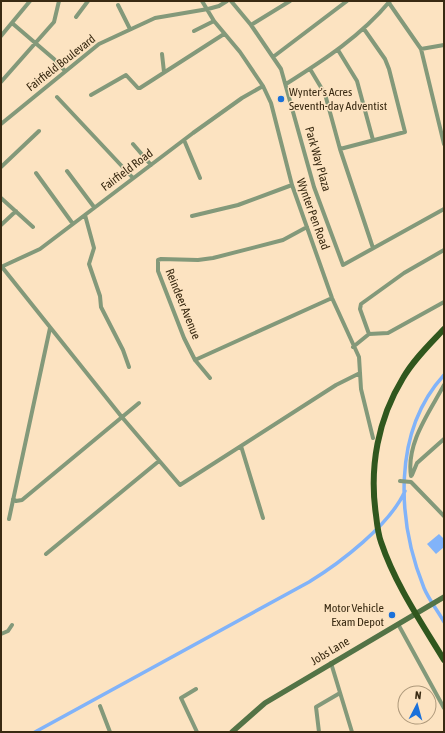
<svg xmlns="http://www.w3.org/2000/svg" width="445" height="733" viewBox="0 0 445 733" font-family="'Asap Condensed',sans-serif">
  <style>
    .water { fill: #81b3f9 }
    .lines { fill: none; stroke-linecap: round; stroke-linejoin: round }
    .canal { stroke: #81b3f9; stroke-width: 3.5 }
    .street { stroke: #83997a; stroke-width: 4 }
    .secondary { stroke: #537346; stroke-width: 5.5 }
    .primary { stroke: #30571e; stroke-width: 6 }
    .poi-dot { fill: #1b71da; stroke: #fce3c1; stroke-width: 1.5 }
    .labels { text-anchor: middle; stroke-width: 3; stroke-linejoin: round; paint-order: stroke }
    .street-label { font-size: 12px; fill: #392a12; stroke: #fce3c1 }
    .poi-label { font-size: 12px; fill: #392a12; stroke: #fce3c1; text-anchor: start }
  </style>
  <rect width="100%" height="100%" fill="#fce3c1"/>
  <path class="water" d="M439 534 444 539V547L436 554 427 544Z"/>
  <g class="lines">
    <path class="canal" d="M444 375C392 432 397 521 424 588 429 600 438 611 444 622
      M35 732 309 582C340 563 390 525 405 491"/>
    <path class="street" d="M202 1 214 21 240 52 263 86 271 103 292 185 332 298 359 357 361 389 373 438
      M231 1 251 25 281 69 314 187 343 265 444 209
      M389 3 421 49 444 144
      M118 5 130 29
      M76 17 88 1
      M12 23 54 59 65 71
      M251 25 290 1
      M194 31 214 21
      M1 36 30 1
      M421 49 444 45
      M338 50 357 81 373 140
      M162 54 164 72
      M273 57 347 1
      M310 69 325 94 340 149 373 248
      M1 82 54 22 59 1
      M286 84C324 60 361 36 390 1
      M91 95 126 75 138 88H140L224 34
      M57 97 133 178
      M1 124 99 44 155 18 208 9 219 6 227 1
      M184 140 200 178
      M133 144 151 165
      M340 149 405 132 389 69 385 59 364 29
      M1 167 39 131
      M67 171 94 207
      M36 173 73 224
      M1 198 33 227
      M85 215 94 248 89 264 100 296 101 307 123 350 129 367
      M192 216 238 205 292 185
      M1 225 16 211
      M307 227 283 240 213 258 198 260 161 259 158 260V271L184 338 195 360 332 298
      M1 267 40 249 193 133 242 98 263 86
      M2 267 121 416 180 485 336 385 360 373
      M369 334 388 333 444 302
      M353 347 369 334 360 309 361 304 404 273 444 250
      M195 360 210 378
      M241 446 263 518
      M412 475 417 463 444 439
      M411 476C406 443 429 413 444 385
      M400 481 411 482 444 516
      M13 499 16 501 22 500 139 403
      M9 519 50 328
      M46 554 159 461
      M398 624 444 708
      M1 634 8 631 12 625
      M331 663 352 732
      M196 689 181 698 197 732
      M100 706 110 732
      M319 732 316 707 340 693"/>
    <path class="secondary" d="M232 732 265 703 444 597"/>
    <path class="primary" d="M444 329C430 344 414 359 403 378 378 419 369 467 376 515 377 524 378 534 381 542 395 584 421 622 444 660"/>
  </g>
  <g class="poi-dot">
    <circle cx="281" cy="99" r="4"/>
    <circle cx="392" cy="615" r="4"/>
  </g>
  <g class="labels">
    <g class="street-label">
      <text transform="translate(61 63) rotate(-38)" y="4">Fairfield Boulevard</text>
      <text transform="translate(318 159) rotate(74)" y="4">Park Way Plaza</text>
      <text transform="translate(127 170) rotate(-37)" y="4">Fairfield Road</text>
      <text transform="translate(313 214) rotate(70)" y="4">Wynter Pen Road</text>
      <text transform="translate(183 304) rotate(68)" y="4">Reindeer Avenue</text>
      <text transform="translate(330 651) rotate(-31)" y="4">Jobs Lane</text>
    </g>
    <g class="poi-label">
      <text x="289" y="96">Wynter's Acres<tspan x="289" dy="14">Seventh-day Adventist</tspan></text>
      <text x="384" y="612" text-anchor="end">Motor Vehicle<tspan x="384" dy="14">Exam Depot</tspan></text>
    </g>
  </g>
  <rect width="445" height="733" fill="none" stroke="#392a12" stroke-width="4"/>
  <g transform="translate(417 705) rotate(6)"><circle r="19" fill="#fce3c1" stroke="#ae997b"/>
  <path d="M0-3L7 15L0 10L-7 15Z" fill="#1b71da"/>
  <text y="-6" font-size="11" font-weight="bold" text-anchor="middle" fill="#392a12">N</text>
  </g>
</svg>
